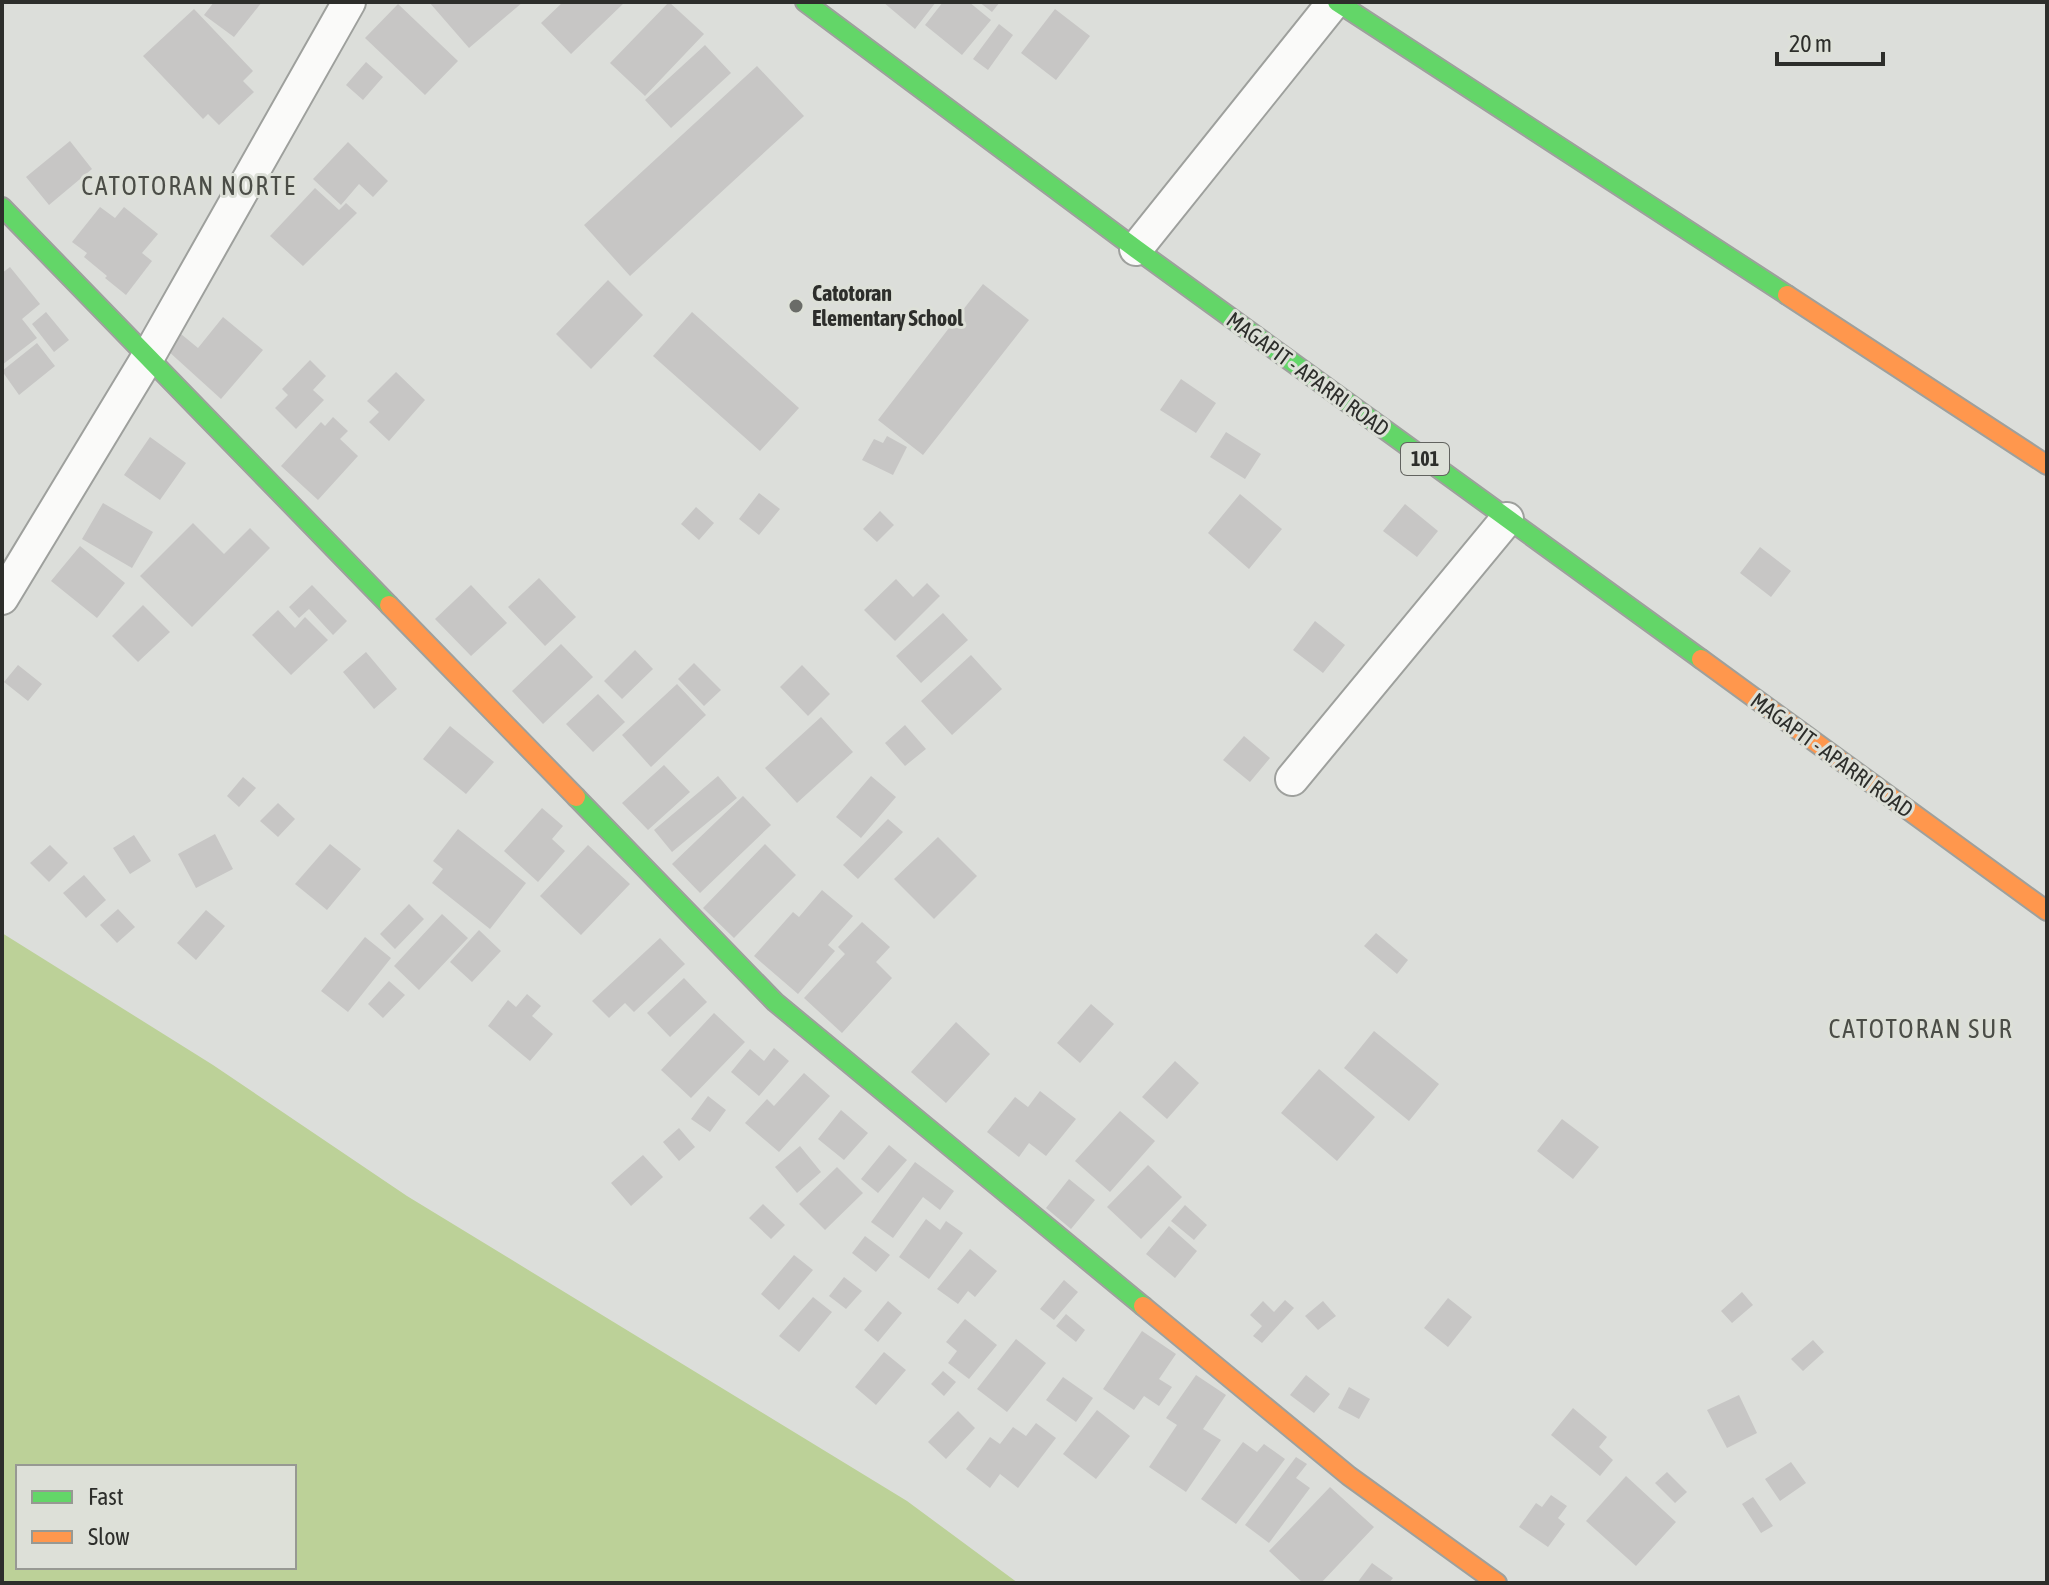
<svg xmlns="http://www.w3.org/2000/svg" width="2049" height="1585" viewBox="0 0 2049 1585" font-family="'Asap Condensed',sans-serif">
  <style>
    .water { fill: #bcd198; fill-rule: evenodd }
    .building { fill: #c7c6c5 }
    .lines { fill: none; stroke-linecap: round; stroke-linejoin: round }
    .street-casing { stroke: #9ea09d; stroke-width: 36 }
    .fast-casing { stroke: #9ea09d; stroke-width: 22 }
    .slow-casing { stroke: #9ea09d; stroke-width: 22 }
    .street { stroke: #fafaf9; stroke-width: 32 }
    .fast { stroke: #63d668; stroke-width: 18 }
    .slow { stroke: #ff974d; stroke-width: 18 }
    .poi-dot { fill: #6a6c68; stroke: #dde0d8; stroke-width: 3 }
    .labels { text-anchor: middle; stroke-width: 6; stroke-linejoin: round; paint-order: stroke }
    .shield { fill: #dde0d8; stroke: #62635f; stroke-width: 2 }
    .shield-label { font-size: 20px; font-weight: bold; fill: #2d2e2b }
    .poi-label { font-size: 22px; font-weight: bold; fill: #2d2e2b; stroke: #dde0d8; text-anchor: start }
    .street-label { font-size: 22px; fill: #2d2e2b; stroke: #dde0d8 }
    .quarter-label { font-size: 26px; letter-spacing: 2px; fill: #4b4d47; stroke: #dde0d8 }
  </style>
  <rect width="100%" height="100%" fill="#dcdeda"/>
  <path class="water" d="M2 933 213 1065 407 1196 907 1501 1018 1583H2ZM18 1467H294V1567H18Z"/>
  <path class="building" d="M214 2H262L234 37 204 15Z
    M429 2H523L469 48Z
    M563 2H625L571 54 541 23Z
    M669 2 704 34 645 96 610 63Z
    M883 2H936L915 29Z
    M943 2H969L991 20 962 55 925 25Z
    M979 2H1000L992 12Z
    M398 4 458 61 425 95 365 38Z
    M194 9 253 71 243 81 254 92 219 125 208 114 203 119 143 56Z
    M1055 9 1090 36 1056 80 1021 53Z
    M999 24 1013 35 988 70 973 59Z
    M705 45 731 73 671 128 645 100Z
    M366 62 383 77 363 100 346 85Z
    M757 66 804 116 630 276 584 225Z
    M70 141 92 169 49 205 26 177Z
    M348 142 388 181 373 197 359 184 341 205 313 179Z
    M315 188 339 210 346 203 357 213 303 266 270 236Z
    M100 207 115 218 124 207 158 234 142 253 152 261 126 295 105 278 107 276 84 257 87 253 72 242Z
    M10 267 40 304 22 319 37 338 2 365V273Z
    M608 280 643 315 591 369 556 334Z
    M983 284 1029 320 923 455 878 420Z
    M46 312 69 340 54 352 32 324Z
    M692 312 799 408 760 451 653 356Z
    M223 317 263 350 221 399 167 350 181 334 198 348Z
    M37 343 55 366 19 395 2 371Z
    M310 360 326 376 313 390 324 400 296 429 275 408 288 395 282 389Z
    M396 372 425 400 389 441 369 422 379 412 367 401Z
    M1181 379 1216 403 1196 433 1160 410Z
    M333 417 348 431 340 439 358 456 318 500 281 466 321 422 325 426Z
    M1226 432 1261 454 1245 479 1210 457Z
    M887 436 907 447 893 475 862 460 874 439 883 443Z
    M150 437 186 463 160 500 124 475Z
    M759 493 780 509 759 535 739 519Z
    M1240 494 1282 529 1249 569 1208 533Z
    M103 503 153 532 132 568 82 539Z
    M1405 504 1438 531 1417 557 1383 531Z
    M696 507 714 523 699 540 681 524Z
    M880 511 894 525 877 542 863 529Z
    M193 523 224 554 250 528 270 548 192 627 140 576Z
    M80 546 125 583 97 618 51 581Z
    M1760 547 1791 571 1771 597 1740 573Z
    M539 578 576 617 545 646 508 607Z
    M896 579 913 597 927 583 940 596 895 641 864 610Z
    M312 585 347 621 333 635 309 609 299 618 289 607Z
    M471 585 507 623 471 656 435 619Z
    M143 605 170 632 138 662 112 636Z
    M278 610 295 628 305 617 328 640 291 675 252 635Z
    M943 613 968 640 921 683 896 656Z
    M1315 621 1345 645 1323 673 1293 650Z
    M561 644 593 677 543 724 512 691Z
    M635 650 653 669 622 699 604 681Z
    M366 652 397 689 374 709 343 672Z
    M971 655 1002 689 952 735 921 701Z
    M694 663 721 690 704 706 678 679Z
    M18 665 42 684 28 701 4 682Z
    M802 665 830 694 808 716 780 687Z
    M677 684 706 715 651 767 622 735Z
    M598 694 625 722 593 752 566 724Z
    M821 717 853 752 797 803 765 768Z
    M905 725 926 749 905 766 885 743Z
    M450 726 494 762 466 794 423 759Z
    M1244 736 1270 758 1250 782 1223 760Z
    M664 765 690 792 648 830 622 803Z
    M718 776 737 798 672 852 654 830Z
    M871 776 896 797 861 838 836 817Z
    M243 777 256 788 239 807 227 796Z
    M743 796 771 825 700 893 672 864Z
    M278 803 295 819 278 837 260 821Z
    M542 808 563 826 552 839 565 851 538 882 504 851Z
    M888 819 903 832 858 879 843 865Z
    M458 829 526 883 490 929 432 883 443 869 433 861Z
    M215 834 233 869 196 888 178 854Z
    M134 835 151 861 130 874 113 848Z
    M938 837 977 876 934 919 894 879Z
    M330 844 361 869 327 910 295 884Z
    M765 844 796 875 734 938 703 908Z
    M50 845 68 863 49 882 30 863Z
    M588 845 630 884 581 935 540 896Z
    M84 875 106 900 86 918 63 893Z
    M822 890 853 916 828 945 835 951 798 994 754 956 793 912 799 917Z
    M409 904 424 919 395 949 380 934Z
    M118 909 135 927 117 943 100 925Z
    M206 910 225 926 196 960 177 943Z
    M442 914 468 938 419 990 394 966Z
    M862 922 890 947 876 962 892 978 842 1033 804 998 845 954 838 947Z
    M479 930 501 951 472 982 450 962Z
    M1376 933 1408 960 1397 974 1364 946Z
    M365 937 391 958 348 1012 321 991Z
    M660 938 685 964 634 1012 625 1003 609 1018 592 1001Z
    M684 978 707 1002 670 1037 647 1013Z
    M389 981 405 995 383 1018 368 1004Z
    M527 994 541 1006 532 1016 553 1034 530 1061 488 1026 508 1000 516 1007Z
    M1091 1004 1114 1024 1080 1063 1057 1043Z
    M714 1013 745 1042 691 1098 661 1070Z
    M956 1022 990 1054 946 1103 911 1072Z
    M1374 1031 1439 1084 1409 1121 1344 1068Z
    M774 1048 789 1061 759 1096 731 1072 750 1049 764 1061Z
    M1175 1061 1199 1083 1167 1119 1142 1097Z
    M1319 1069 1375 1117 1337 1161 1281 1113Z
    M804 1073 830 1096 779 1152 745 1123 767 1099 774 1106Z
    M1040 1091 1076 1119 1046 1156 1029 1143 1019 1157 987 1132 1015 1097 1028 1107Z
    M708 1096 726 1110 710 1132 691 1119Z
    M841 1110 868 1133 844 1160 818 1139Z
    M1120 1111 1155 1141 1110 1192 1075 1161Z
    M1562 1119 1599 1147 1573 1179 1537 1151Z
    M679 1128 695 1147 679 1161 663 1142Z
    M889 1145 907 1160 878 1193 861 1179Z
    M800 1146 821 1172 797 1193 775 1167Z
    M643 1155 663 1177 631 1206 611 1183Z
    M915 1162 954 1191 940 1210 923 1197 893 1238 871 1222Z
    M1148 1165 1182 1197 1141 1239 1107 1207Z
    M837 1167 863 1193 825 1230 799 1204Z
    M1069 1179 1095 1200 1071 1229 1046 1208Z
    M763 1204 785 1225 771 1239 749 1218Z
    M1185 1205 1207 1225 1194 1240 1171 1221Z
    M926 1219 940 1230 946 1221 963 1233 929 1279 899 1257Z
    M1169 1226 1197 1251 1175 1278 1146 1254Z
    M865 1236 890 1255 876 1272 852 1253Z
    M970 1249 997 1271 975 1297 968 1291 958 1304 937 1289Z
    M794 1255 813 1270 779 1310 761 1294Z
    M844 1277 862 1291 846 1309 829 1296Z
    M1064 1280 1078 1292 1054 1320 1040 1309Z
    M1742 1292 1753 1305 1732 1323 1721 1311Z
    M813 1297 832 1312 799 1352 779 1336Z
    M1448 1298 1472 1317 1448 1347 1424 1328Z
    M1285 1300 1294 1308 1262 1343 1253 1336 1262 1326 1250 1315 1263 1301 1274 1312Z
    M888 1301 902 1313 878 1342 864 1330Z
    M1323 1301 1336 1316 1318 1330 1305 1316Z
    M1066 1314 1085 1330 1076 1342 1056 1326Z
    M965 1319 997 1345 969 1379 948 1363 957 1351 946 1342Z
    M1142 1331 1176 1354 1159 1379 1172 1387 1159 1406 1144 1396 1134 1410 1103 1389Z
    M1016 1339 1046 1363 1007 1412 977 1389Z
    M1813 1340 1824 1352 1803 1371 1791 1359Z
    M884 1352 906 1370 876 1405 855 1387Z
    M943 1371 956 1382 944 1396 931 1384Z
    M1196 1375 1226 1395 1203 1429 1221 1440 1186 1492 1149 1467 1177 1425 1166 1418Z
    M1306 1375 1330 1394 1314 1413 1290 1395Z
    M1063 1377 1093 1398 1076 1422 1046 1400Z
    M1349 1387 1370 1399 1359 1419 1338 1408Z
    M1739 1395 1757 1433 1727 1448 1707 1410Z
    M1573 1408 1607 1437 1599 1447 1613 1460 1600 1476 1551 1435Z
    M1097 1410 1130 1436 1096 1479 1063 1454Z
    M958 1411 975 1428 946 1459 928 1442Z
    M1036 1423 1056 1438 1018 1488 1000 1474 990 1488 966 1469 990 1437 1000 1444 1013 1427 1026 1436Z
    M1243 1442 1257 1452 1264 1444 1285 1459 1236 1524 1201 1499Z
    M1296 1457 1307 1464 1296 1478 1310 1488 1269 1543 1245 1525Z
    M1791 1462 1806 1483 1780 1501 1765 1479Z
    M1667 1472 1687 1492 1675 1503 1655 1483Z
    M1626 1476 1676 1522 1636 1566 1586 1521Z
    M1330 1487 1374 1527 1321 1583H1303L1269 1551Z
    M1551 1495 1567 1506 1558 1518 1565 1524 1548 1547 1519 1527 1536 1503 1542 1507Z
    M1753 1497 1773 1526 1761 1533 1742 1504Z
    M1372 1563 1393 1578 1389 1583H1357Z"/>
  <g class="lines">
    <defs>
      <path id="street" d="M1136 249 1334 2
        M2 598 148 357 349 2
        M1292 779 1507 519"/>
      <path id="fast" d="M805 2 1136 249 1701 659
        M1337 2 1787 295
        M2 207 389 605
        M576 797 775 1002 1143 1306"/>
      <path id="slow" d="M1787 295 2047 465
        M389 605 576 797
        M1701 659 2047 911
        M1143 1306 1349 1476 1497 1583"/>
    </defs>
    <use href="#street" class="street-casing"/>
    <use href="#fast" class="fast-casing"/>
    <use href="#slow" class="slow-casing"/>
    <use href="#street" class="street"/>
    <use href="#fast" class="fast"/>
    <use href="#slow" class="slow"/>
  </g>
  <circle class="poi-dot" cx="796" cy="306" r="8"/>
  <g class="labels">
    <rect class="shield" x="1401" y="443" width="48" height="32" rx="6"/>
    <g class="shield-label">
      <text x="1425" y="466">101</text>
    </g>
    <g class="poi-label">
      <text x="812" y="301">Catotoran<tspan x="812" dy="25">Elementary School</tspan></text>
    </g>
    <g class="street-label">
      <text transform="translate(1308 374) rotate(36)" y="8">MAGAPIT - APARRI ROAD</text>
      <text transform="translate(1832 755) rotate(36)" y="8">MAGAPIT - APARRI ROAD</text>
    </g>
    <g class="quarter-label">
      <text x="189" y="195">CATOTORAN NORTE</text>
      <text x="1921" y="1038">CATOTORAN SUR</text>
    </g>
  </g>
  <rect width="2049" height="1585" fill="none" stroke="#2d2e2b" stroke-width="8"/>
  <rect x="16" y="1465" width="280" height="104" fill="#dde0d8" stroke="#979993" stroke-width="2"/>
  <rect x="32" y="1491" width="40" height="12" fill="#63d668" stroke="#979993" stroke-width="2"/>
  <text x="88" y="1505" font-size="24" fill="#2d2e2b">Fast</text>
  <rect x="32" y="1531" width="40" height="12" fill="#ff974d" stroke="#979993" stroke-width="2"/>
  <text x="88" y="1545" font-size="24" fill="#2d2e2b">Slow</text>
  <path d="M1777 52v12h106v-12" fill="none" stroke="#2d2e2b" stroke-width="4"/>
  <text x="1789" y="52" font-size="24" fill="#2d2e2b" stroke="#dde0d8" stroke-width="6" paint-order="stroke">20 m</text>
</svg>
